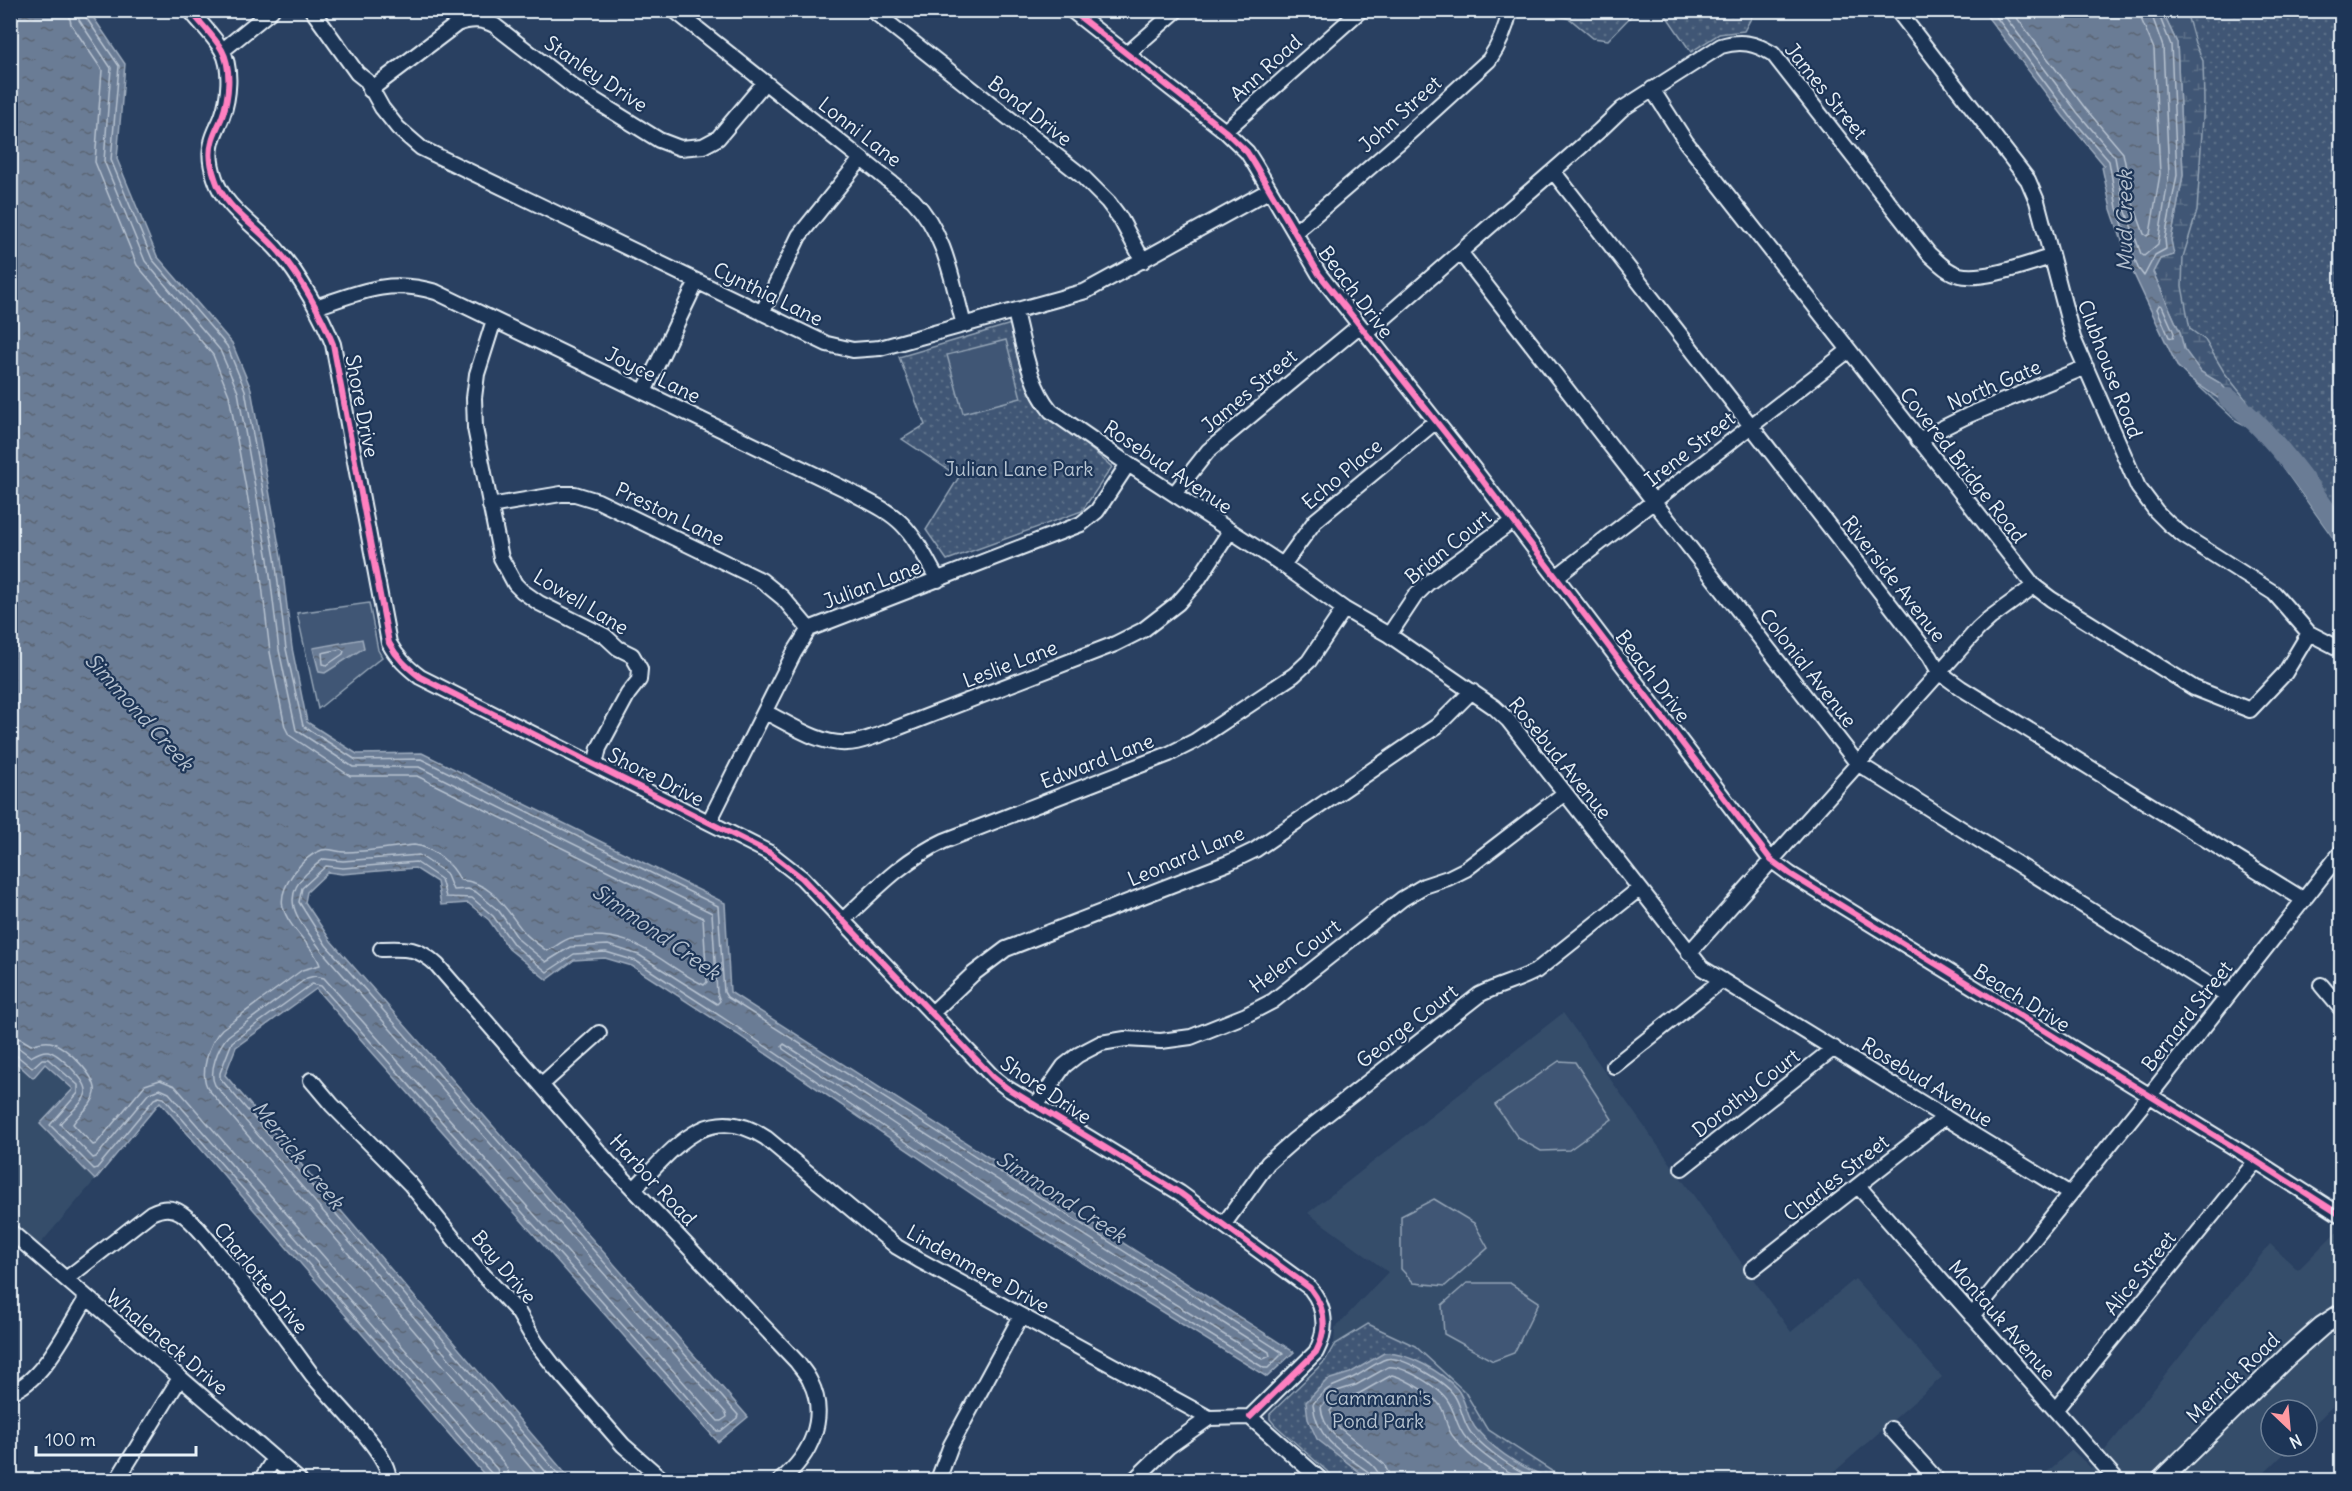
<svg xmlns="http://www.w3.org/2000/svg" width="2352" height="1491" viewBox="0 0 2352 1491" font-family="Delius,sans-serif">
  <style>
    .built { fill: #364d6b }
    .grass { fill: url(#grass-dots); stroke: #94a4b6; stroke-width: 1.5 }
    .wetland { fill: url(#wetland-marsh); stroke: #94a4b6; stroke-width: 1.5 }
    .pitch { fill: #415774; stroke: #94a4b6; stroke-width: 1.5 }
    .water { fill: url(#water-ripples); stroke: #9dabbd; stroke-width: 1.5 }
    .lines { fill: none; stroke-linecap: round; stroke-linejoin: round }
    .shore { stroke: #b6c2d0; stroke-width: 1.5 }
    .river { stroke: #6b7c95; stroke-width: 20 }
    .minor-casing { stroke: #e8f1f8; stroke-width: 18 }
    .major-casing { stroke: #e8f1f8; stroke-width: 22 }
    .minor { stroke: #1d3557; stroke-width: 14 }
    .major { stroke: #1d3557; stroke-width: 18 }
    .cycleway-casing { stroke: #1d3557; stroke-width: 10 }
    .cycleway { stroke: #ff80c0; stroke-width: 6 }
    .labels { text-anchor: middle; stroke-width: 4.5; stroke-linejoin: round; paint-order: stroke }
    .street-label { font-size: 20px; fill: #e8f1f8; stroke: #1d3557 }
    .park-label { font-size: 20px; fill: #b6c3d0; stroke: #1d3557 }
    .water-label { font-size: 21px; font-style: italic; fill: #b6c2d0; stroke: #1d3557 }
  </style>
  <defs>
    <pattern id="grass-dots" width="8" height="8" patternUnits="userSpaceOnUse" patternTransform="scale(1.5)"><rect width="8" height="8" fill="#415774"/><path d="M2 2h.1M6 6h.1" fill="none" stroke="#5c7089" stroke-width="1.8" stroke-linecap="round"/></pattern>
    <pattern id="wetland-marsh" width="20" height="14" patternUnits="userSpaceOnUse" patternTransform="scale(1.5)"><rect width="20" height="14" fill="#415774"/><path d="M1 5h8M5 5V1M11 12h8M15 12V8" fill="none" stroke="#5c7089"/></pattern>
    <pattern id="water-ripples" width="26" height="14" patternUnits="userSpaceOnUse" patternTransform="scale(1.5)"><rect width="26" height="14" fill="#6b7c95"/><path d="M2 4q2-2 4 0t4 0M15 11q2-2 4 0t4 0" fill="none" stroke="#5a6573"/></pattern>
  </defs>
  <rect width="100%" height="100%" fill="#294061"/>
  <filter id="ink" filterUnits="userSpaceOnUse"><feTurbulence type="fractalNoise" baseFrequency=".0167" numOctaves="2"/><feDisplacementMap in="SourceGraphic" scale="12" xChannelSelector="R" yChannelSelector="G"/><feConvolveMatrix kernelMatrix="1 2 1 2 8 2 1 2 1" color-interpolation-filters="sRGB"/></filter>
  <g filter="url(#ink)">
    <path class="built" d="M1563 1013 1791 1332 1855 1279 1942 1377 1825 1480H1578L1553 1472 1487 1429 1465 1392 1415 1346 1368 1324 1334 1345 1335 1328 1388 1272 1308 1213Z
      M10 1058 33 1077 45 1064 74 1089 41 1124 95 1180 35 1250 11 1229Z
      M2336 1232H2341V1398L2307 1431V1410H2271V1446H2292L2257 1480H2038L2072 1450 2091 1468 2270 1244 2298 1270Z"/>
    <path class="grass" d="M1539 11H1636L1608 40 1593 38 1570 19Z
      M1663 11H1755L1744 31 1719 34 1691 52Z
      M2162 11H2341V549L2186 332 2171 240Z
      M1011 324 1035 402 1112 467 1082 511 947 560 926 530 959 477 902 439 925 425 899 357Z
      M1368 1324 1415 1346 1465 1392 1487 1429 1553 1472 1578 1480H1337L1274 1424 1270 1419V1414L1325 1361 1334 1345Z"/>
    <path class="wetland" d="M2162 11H2186L2195 43 2203 61 2204 101 2197 211 2183 257 2182 286 2190 329 2205 340 2224 372 2255 411 2258 432 2235 420 2190 378 2234 409 2247 412 2220 383 2201 372 2183 349 2180 332 2153 272 2160 259 2173 255 2171 240 2183 175 2177 43Z"/>
    <path class="pitch" d="M1006 340 1021 398 963 413 947 355Z
      M369 603 378 650 382 657 318 709 297 613Z
      M1559 1061 1575 1062 1612 1119 1569 1150 1541 1151 1518 1138 1495 1105Z
      M1434 1199 1474 1223 1488 1248 1445 1286 1414 1283 1401 1269V1216Z
      M1467 1283H1510L1539 1302 1514 1353 1493 1361 1444 1334 1442 1305Z"/>
    <path class="water" d="M11 10 89 11 125 64 117 159 157 256 232 343 251 389 281 557 292 648 307 722 357 754 422 753 725 903 730 992 1294 1352 1267 1377 978 1198 737 1034 632 966 605 958 574 960 547 980 509 949 489 920 468 903 441 905 437 882 415 868 342 874 328 872 307 892 305 902 331 941 748 1417 718 1442 316 989 236 1047 225 1075 571 1480H489L160 1102 95 1180 40 1124 73 1089 45 1064 33 1078 11 1058Z
      M1983 11H2162L2177 43 2183 175 2171 240 2174 255 2160 259 2153 272 2180 332 2184 349 2201 372 2220 383 2248 413 2234 409 2189 378 2177 366 2132 270 2111 209 2102 167 2104 165 2063 116Z
      M362 639 364 648 325 673 319 672 313 648Z
      M1384 1353C1407 1352 1442 1372 1457 1389 1467 1401 1466 1418 1477 1430 1497 1453 1532 1476 1562 1480H1370L1317 1439 1308 1419 1306 1402 1327 1380 1350 1373Z"/>
    <g class="lines">
      <path class="shore" d="M68 10 71 24 102 70 95 162 137 265 213 355 229 395 259 560 270 652 285 727 289 735 350 776H417L703 918 707 982 704 985C654 960 634 927 571 938 562 940 555 948 547 951 539 945 530 939 524 932 505 909 493 882 460 880 453 864 433 847 414 845 391 847 368 852 345 852 337 852 330 848 322 850 303 856 278 887 283 907 288 928 314 946 320 965L302 970 222 1029C209 1042 198 1075 209 1090L541 1480
        M77 10 79 20 111 68 104 161 145 261 220 350 238 392 268 559 279 650 296 730 353 767H419L712 913 717 993 720 1001 717 1004 639 955 608 945 570 947 546 962 519 940 499 911 476 892 468 889 453 890 446 873 419 855 343 861 324 859C317 863 312 869 306 874 277 902 303 924 321 950L726 1413 727 1417 721 1421H718L324 978 315 976 307 978 228 1036C218 1047 208 1072 215 1085L553 1480
        M84 10 85 16 119 66 111 160 152 259 227 346 245 390 275 558 286 649 303 726 356 760 421 759 718 906 724 992 727 997 1283 1353 1268 1368H1264L981 1193 740 1029 636 961 606 952 574 954 547 972 514 945 493 916 472 898 446 897 441 879 416 862 343 868 326 866 302 888 299 902 326 945 738 1415 737 1418 721 1431H717L321 986 312 984 232 1042 220 1073V1078L563 1480
        M1991 10 2070 116 2109 161 2117 208 2138 268 2144 276 2155 255 2166 249 2165 239 2177 175 2171 45 2157 10
        M2000 10 2077 112 2115 157 2124 206 2141 254 2144 256 2158 244 2169 174 2163 47 2150 10
        M2011 10 2085 108 2123 153 2133 203 2144 234 2147 236 2150 234 2160 174 2154 49 2142 21 2141 10
        M2159 305 2162 306 2174 333 2173 338 2169 337 2157 309Z
        M341 649 344 651 343 654 327 665 323 664 322 653Z
        M10 1037 21 1039 31 1045C37 1043 43 1041 50 1042 65 1045 98 1077 95 1093 93 1106 79 1114 73 1124L93 1145 96 1144 145 1085 160 1080 175 1086 504 1463 508 1471 510 1480
        M784 1044 1269 1352 1270 1356 1263 1359 986 1186 783 1049 782 1046Z
        M10 1046 19 1048 31 1057C36 1054 41 1050 48 1051 58 1053 87 1081 86 1091 85 1104 67 1114 60 1124L93 1158 96 1157 149 1093 160 1089 169 1093 497 1469 501 1480
        M10 1054 16 1055 32 1068 42 1059H48L78 1085V1093L50 1125 94 1169 97 1168 154 1099 159 1097 164 1098 469 1448 492 1474 493 1480
        M1373 1480 1370 1473C1344 1454 1316 1440 1313 1404 1330 1382 1337 1387 1358 1375 1367 1370 1377 1362 1386 1359 1402 1355 1446 1383 1454 1395 1462 1407 1462 1421 1471 1433 1488 1452 1516 1471 1539 1480
        M1380 1480C1379 1455 1324 1447 1321 1407L1334 1392 1356 1385 1388 1367C1403 1365 1440 1388 1448 1401 1456 1413 1456 1427 1466 1438 1482 1456 1503 1469 1523 1480
        M1390 1480 1388 1472 1384 1464 1336 1425 1330 1411 1339 1400 1360 1393 1392 1375C1405 1378 1437 1397 1442 1409 1446 1417 1446 1427 1452 1435 1465 1453 1486 1469 1506 1480"/>
      <path class="river" d="M2228 398C2270 430 2312 489 2342 533"/>
      <defs>
        <path id="minor" d="M190 10C200 23 214 36 222 50 232 68 229 98 222 117 219 125 214 133 212 142 209 153 211 167 215 178 224 209 260 228 280 253 300 276 322 316 333 344L389 643C397 658 407 667 420 677L770 853 802 878 993 1077 1007 1088 1180 1193 1310 1288C1326 1308 1328 1329 1316 1352L1250 1417
          M312 10 357 73 367 81 382 108 398 128 421 148 827 344 853 350 880 348 1086 291 1270 190
          M674 10 913 200C946 234 952 281 964 325
          M872 10 1081 175 1108 202 1120 218 1143 261
          M1071 10 1225 131 1247 152 1254 163 1319 274 1473 468 1771 860 1790 874 2256 1161 2342 1216
          M1897 10 2028 180 2037 201 2073 338 2138 487 2156 511 2169 524 2184 536 2274 593 2309 633 2342 650
          M223 50 272 10
          M1127 54 1177 10
          M1652 89 1686 142 2034 586 2051 599 2194 688 2250 710 2285 673 2309 633
          M370 90 457 24C471 19 481 19 494 25L575 88 659 140 680 148 703 146 718 138 765 82
          M1225 131 1361 10
          M1553 171 1930 656 1939 672 1961 688 2304 900
          M1295 232 1397 144 1489 60C1500 44 1506 29 1510 10
          M1460 252 1857 763 2227 996
          M316 307C360 292 389 278 436 292L849 491C867 501 887 509 902 524 917 539 927 561 938 580
          M1015 312C1024 346 1028 383 1051 411L1128 464 1283 565 1344 609 1389 635 1494 707 1508 720 1702 968 2070 1194
          M762 313 799 236 861 159
          M494 320 477 374 474 398 475 428 501 558 515 584 522 591 539 603 605 636 618 648 632 655 640 669 639 680 628 694 599 748 595 765
          M1366 334 1599 131 1622 109 1721 46C1741 40 1755 43 1773 54L1929 254C1938 262 1947 272 1959 275 1984 281 2026 264 2051 257
          M644 392 697 281
          M1918 440 1969 415 2086 367
          M1174 494 1208 451 1359 326
          M490 506 561 494H575L598 501 761 580 783 598 809 629
          M1283 565 1315 521 1436 421
          M1556 577 1848 351
          M1389 635 1415 596 1428 583 1513 521
          M765 712C790 724 819 745 847 743 858 743 869 738 879 735L1115 644 1143 630 1178 603 1198 580 1230 531
          M709 822 794 653 809 629 1081 524 1097 511 1128 464
          M843 920C876 889 903 860 944 841L1169 754 1195 741 1294 675 1309 661 1344 609
          M381 949C406 948 418 947 437 965L608 1162 797 1362C801 1368 807 1374 810 1381 829 1418 810 1456 781 1480
          M1689 953 1978 629 1990 618 2034 586
          M2321 985 2342 1010
          M932 1013 973 974 1006 949 1228 863 1255 850 1437 726 1472 691
          M1614 1066 1722 980
          M311 1080 332 1105 410 1184 478 1269 518 1312 536 1343 553 1365 623 1445 663 1480
          M541 1085 599 1033
          M1036 1106 1064 1066 1078 1055 1101 1043 1125 1039 1161 1041 1191 1037 1246 1015 1273 1001 1402 899 1424 886 1448 878 1466 869 1565 793
          M1682 1168 1834 1048
          M1858 1186 2117 1480
          M634 1189C673 1150 707 1099 766 1138L897 1247 919 1260 1209 1418 1250 1417 1321 1480
          M1224 1224 1268 1163 1294 1140 1479 995C1498 985 1518 981 1536 971L1639 889
          M10 1231 299 1480
          M1752 1269 1945 1117
          M66 1279 151 1213C161 1208 171 1206 181 1213 196 1223 209 1242 221 1256 252 1294 281 1332 310 1372 326 1395 394 1456 388 1480
          M1972 1316 2150 1095 2342 851
          M10 1392C42 1383 69 1326 86 1299
          M2055 1410 2256 1161
          M1891 1429 1937 1480
          M117 1480 180 1378
          M261 1480 274 1459
          M938 1480 951 1445 1021 1316
          M1134 1480 1168 1447 1209 1418"/>
        <path id="major" d="M2161 1480 2287 1357 2322 1326 2342 1313"/>
      </defs>
      <use href="#minor" class="minor-casing"/>
      <use href="#major" class="major-casing"/>
      <use href="#minor" class="minor"/>
      <use href="#major" class="major"/>
      <defs>
        <path id="cycleway" d="M190 10C200 23 214 36 222 50 232 68 229 98 222 117 219 125 214 133 212 142 209 153 211 167 215 178 224 209 260 228 280 253 300 276 322 316 333 344L389 643C397 658 407 667 420 677L770 853 802 878 993 1077 1007 1088 1180 1193 1310 1288C1326 1308 1328 1329 1316 1352L1250 1417
          M1071 10 1225 131 1247 152 1254 163 1319 274 1473 468 1771 860 1790 874 2256 1161 2342 1216"/>
      </defs>
      <use href="#cycleway" class="cycleway-casing"/>
      <use href="#cycleway" class="cycleway"/>
    </g>
  </g>
  <g class="labels">
    <g class="street-label">
      <text transform="translate(1266 68) rotate(-42)" y="7">Ann Road</text>
      <text transform="translate(596 74) rotate(34)" y="7">Stanley Drive</text>
      <text transform="translate(1826 91) rotate(51)" y="7">James Street</text>
      <text transform="translate(1030 111) rotate(38)" y="7">Bond Drive</text>
      <text transform="translate(1400 114) rotate(-42)" y="7">John Street</text>
      <text transform="translate(860 132) rotate(38)" y="7">Lonni Lane</text>
      <text transform="translate(1356 292) rotate(53)" y="7">Beach Drive</text>
      <text transform="translate(768 294) rotate(26)" y="7">Cynthia Lane</text>
      <text transform="translate(2110 369) rotate(69)" y="7">Clubhouse Road</text>
      <text transform="translate(653 375) rotate(26)" y="7">Joyce Lane</text>
      <text transform="translate(1994 385) rotate(-23)" y="7">North Gate</text>
      <text transform="translate(1249 391) rotate(-40)" y="7">James Street</text>
      <text transform="translate(362 406) rotate(79)" y="7">Shore Drive</text>
      <text transform="translate(1690 449) rotate(-38)" y="7">Irene Street</text>
      <text transform="translate(1963 465) rotate(52)" y="7">Covered Bridge Road</text>
      <text transform="translate(1168 467) rotate(34)" y="7">Rosebud Avenue</text>
      <text transform="translate(1342 474) rotate(-40)" y="7">Echo Place</text>
      <text transform="translate(670 514) rotate(26)" y="7">Preston Lane</text>
      <text transform="translate(1448 547) rotate(-39)" y="7">Brian Court</text>
      <text transform="translate(1894 579) rotate(52)" y="7">Riverside Avenue</text>
      <text transform="translate(872 584) rotate(-21)" y="7">Julian Lane</text>
      <text transform="translate(581 602) rotate(31)" y="7">Lowell Lane</text>
      <text transform="translate(1010 664) rotate(-21)" y="7">Leslie Lane</text>
      <text transform="translate(1808 668) rotate(52)" y="7">Colonial Avenue</text>
      <text transform="translate(1653 676) rotate(53)" y="7">Beach Drive</text>
      <text transform="translate(1560 758) rotate(51)" y="7">Rosebud Avenue</text>
      <text transform="translate(1097 761) rotate(-21)" y="7">Edward Lane</text>
      <text transform="translate(656 777) rotate(27)" y="7">Shore Drive</text>
      <text transform="translate(1186 856) rotate(-23)" y="7">Leonard Lane</text>
      <text transform="translate(1295 956) rotate(-37)" y="7">Helen Court</text>
      <text transform="translate(2022 998) rotate(32)" y="7">Beach Drive</text>
      <text transform="translate(2187 1016) rotate(-52)" y="7">Bernard Street</text>
      <text transform="translate(1407 1026) rotate(-38)" y="7">George Court</text>
      <text transform="translate(1927 1082) rotate(32)" y="7">Rosebud Avenue</text>
      <text transform="translate(1046 1090) rotate(34)" y="7">Shore Drive</text>
      <text transform="translate(1746 1093) rotate(-38)" y="7">Dorothy Court</text>
      <text transform="translate(1836 1178) rotate(-38)" y="7">Charles Street</text>
      <text transform="translate(653 1180) rotate(47)" y="7">Harbor Road</text>
      <text transform="translate(504 1267) rotate(50)" y="7">Bay Drive</text>
      <text transform="translate(978 1269) rotate(29)" y="7">Lindenmere Drive</text>
      <text transform="translate(2140 1273) rotate(-51)" y="7">Alice Street</text>
      <text transform="translate(261 1278) rotate(51)" y="7">Charlotte Drive</text>
      <text transform="translate(2002 1320) rotate(49)" y="7">Montauk Avenue</text>
      <text transform="translate(167 1342) rotate(40)" y="7">Whaleneck Drive</text>
      <text transform="translate(2233 1378) rotate(-44)" y="7">Merrick Road</text>
    </g>
    <g class="park-label">
      <text x="1019" y="476">Julian Lane Park</text>
      <text x="1378" y="1405">Cammann's<tspan x="1378" dy="23">Pond Park</tspan></text>
    </g>
    <g class="water-label">
      <text transform="translate(2125 221) rotate(-90)" y="7">Mud Creek</text>
      <text transform="translate(139 712) rotate(48)" y="7">Simmond Creek</text>
      <text transform="translate(656 932) rotate(35)" y="7">Simmond Creek</text>
      <text transform="translate(298 1155) rotate(51)" y="7">Merrick Creek</text>
      <text transform="translate(1061 1197) rotate(33)" y="7">Simmond Creek</text>
    </g>
  </g>
  <rect width="2352" height="1491" fill="none" stroke="#1d3557" stroke-width="36"/>
  <rect x="18" y="18" width="2316" height="1455" fill="none" stroke="#e8f1f8" stroke-width="2" filter="url(#ink)"/>
  <g transform="translate(2289 1428) rotate(154)"><circle r="28" fill="#1d3557" stroke="#6e8097" stroke-width="1.5"/>
  <path d="M0-4.5L10 22L0 15L-10 22Z" fill="#ff9aa2"/>
  <text y="-9" font-size="16" font-weight="bold" text-anchor="middle" fill="#e8f1f8">N</text>
  </g>
  <path d="M36 1446v9h160v-9" fill="none" stroke="#e8f1f8" stroke-width="3"/>
  <text x="45" y="1446" font-size="18" fill="#e8f1f8" stroke="#1d3557" stroke-width="4.5" paint-order="stroke">100 m</text>
</svg>
